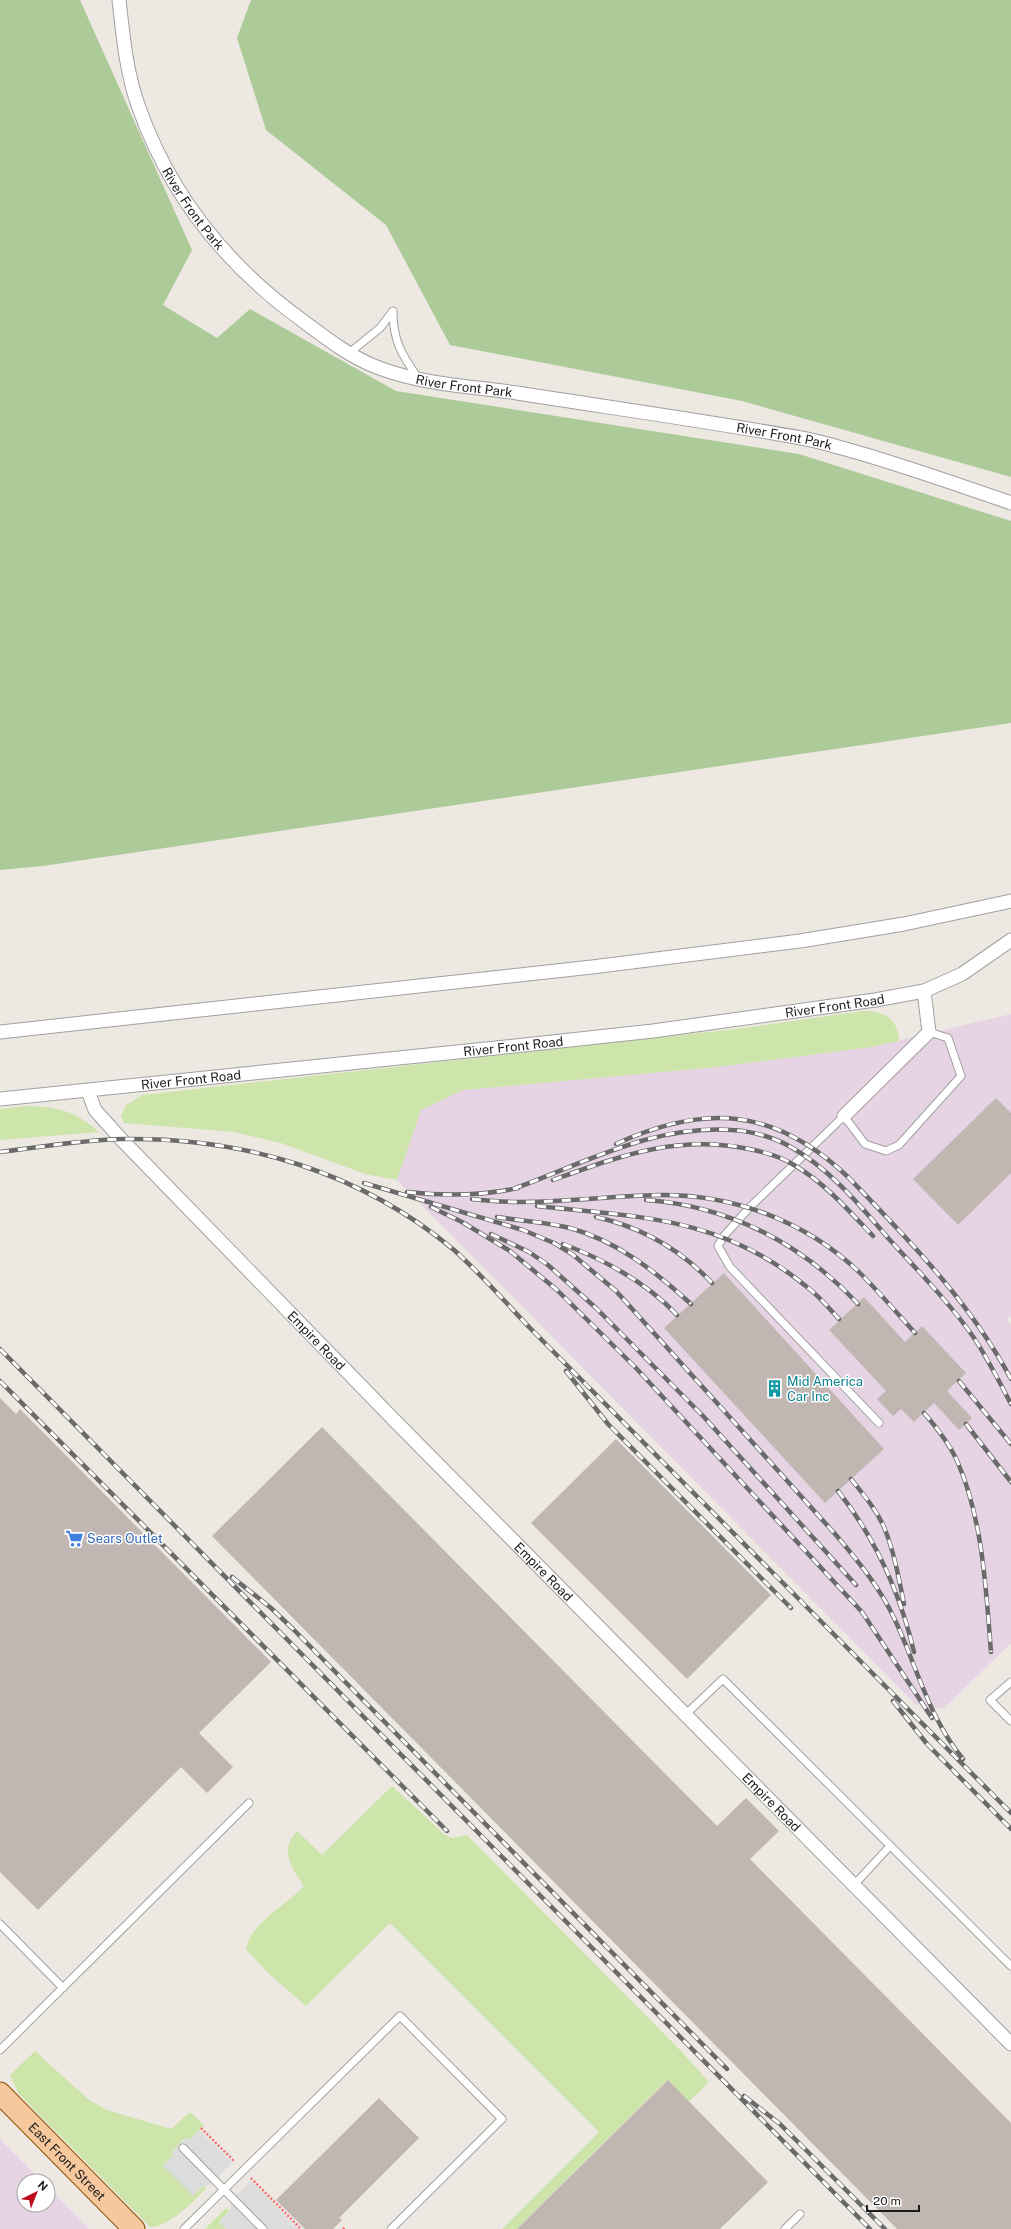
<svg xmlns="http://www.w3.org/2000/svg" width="1011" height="2229" viewBox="0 0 1011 2229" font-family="'Public Sans',sans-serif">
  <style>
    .industrial { fill: #e6d4e4 }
    .grass { fill: #cde5aa }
    .forest { fill: #adcb99 }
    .parking { fill: #dcdcdc }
    .building { fill: #c1b7b2 }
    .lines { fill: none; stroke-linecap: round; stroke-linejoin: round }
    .service-casing { stroke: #a0a0a0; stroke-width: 9 }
    .minor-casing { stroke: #a0a0a0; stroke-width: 15 }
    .primary-casing { stroke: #8d5307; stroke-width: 23 }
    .path { stroke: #f36e6e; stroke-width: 2.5; stroke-dasharray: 2 2; stroke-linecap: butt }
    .service { stroke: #fff; stroke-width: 7 }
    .minor { stroke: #fff; stroke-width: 13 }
    .primary { stroke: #f7c79d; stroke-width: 21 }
    .rail-casing { stroke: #6a6a6a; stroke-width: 4.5 }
    .rail { stroke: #fff; stroke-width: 3; stroke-dasharray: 9; stroke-linecap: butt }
    .labels { text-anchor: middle; stroke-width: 3; stroke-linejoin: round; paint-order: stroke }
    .street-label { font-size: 13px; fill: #1c1c1c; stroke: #fff }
    .culture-label { font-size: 13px; fill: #0d838f; stroke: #fff; text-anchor: start }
    .shop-label { font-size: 13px; fill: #366cbe; stroke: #fff; text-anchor: start }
  </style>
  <rect width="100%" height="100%" fill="#ede8e2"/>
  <path class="industrial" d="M1011 1014V1316L1007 1320 1011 1325V1643L943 1709 915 1704 397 1180 421 1110 463 1090 717 1067 871 1047Z
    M0 2139 42 2181H24V2205H48V2187L89 2229H0Z"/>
  <path class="grass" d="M863 1011C883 1010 898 1018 899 1041L871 1047 717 1067 463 1090 421 1110 397 1180 365 1174 281 1143 234 1132 124 1123 121 1116 126 1105 142 1095 744 1028Z
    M28 1106C59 1107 75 1111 99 1132L0 1140V1109Z
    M392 1786 445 1835 452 1838 467 1835 681 2051 709 2082 689 2102 667 2080 517 2229H502L599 2132 390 1923 306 2006 268 1973 246 1949C250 1923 288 1904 304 1886 291 1867 279 1850 297 1831L322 1855Z
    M35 2051 88 2099 107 2110 171 2129 190 2112 204 2125 189 2140 185 2138 172 2152 193 2195 204 2185 206 2188C196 2200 166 2229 150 2227L18 2093 10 2075Z
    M226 2208 229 2211 219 2222 226 2229H205Z"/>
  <path class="forest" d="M0 0H80L192 250 163 305 217 338 250 309 396 391 799 454 1011 521V723L43 866 0 870Z
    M251 0H1011V477L742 401 450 345 386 225 266 130 237 38Z"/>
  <path class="parking" d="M199 2130 232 2163 215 2180 206 2186 204 2185 193 2196 163 2166 173 2155 172 2152 185 2138 189 2140Z
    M251 2181 298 2229H226L219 2222 229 2212 233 2199Z"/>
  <path class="building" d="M996 1098 1011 1113V1173L958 1225 913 1179Z
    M724 1273 884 1449 825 1503 664 1328Z
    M864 1297 905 1342 922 1326 966 1373 947 1391 972 1418 959 1430 934 1403 914 1422 901 1409 893 1416 877 1399 886 1391 829 1330Z
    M0 1398 16 1414 20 1409 271 1662 199 1733 233 1767 207 1793 181 1767 38 1910 0 1872Z
    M322 1427 717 1826 746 1798 779 1831 750 1859 1011 2123V2229H897L212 1536Z
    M616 1439 771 1595 687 1679 531 1523Z
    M668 2080 768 2182 720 2229H517Z
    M379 2098 419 2138 339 2218 342 2220 333 2229H305L276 2200Z"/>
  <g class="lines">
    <defs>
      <path id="service" d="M393 311C393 340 401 354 418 378
        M348 354 380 328 393 311
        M879 1423 730 1267 718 1246 723 1237 750 1207 844 1116 865 1144 886 1151 899 1145 961 1076 948 1038 929 1032
        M1011 1682 990 1700 1011 1721
        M686 1714 723 1679 1011 1966
        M854 1885 890 1846
        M0 1924 63 1988
        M0 2050 249 1803
        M183 2148 263 2229
        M184 2229 400 2016 502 2119 391 2229
        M785 2229 800 2214"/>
      <g id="minor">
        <path id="s1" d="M119 0C123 35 126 71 138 105 169 194 227 266 303 321 327 339 350 357 379 368 425 385 470 386 517 393 612 408 707 421 801 438 819 441 838 447 856 452 908 467 959 485 1011 503"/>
        <path d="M0 1032 592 967 800 941 904 924 1011 901"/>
        <path id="s2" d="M88 1091 95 1110 121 1139 397 1423 1011 2044"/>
        <path id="s3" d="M0 1099 496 1048 653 1031 875 1000 924 991 962 974 1011 940"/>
        <path d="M844 1116 929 1032 924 991"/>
      </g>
      <g id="primary">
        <path id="s4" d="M0 2093 134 2229"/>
      </g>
    </defs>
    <use href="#service" class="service-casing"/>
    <use href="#minor" class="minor-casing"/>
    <use href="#primary" class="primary-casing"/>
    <path class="path" d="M201 2128 235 2162
      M251 2178 301 2229
      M343 2229 345 2227"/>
    <use href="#service" class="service"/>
    <use href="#minor" class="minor"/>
    <use href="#primary" class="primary"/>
    <defs>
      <path id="rail" d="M616 1144C706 1103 775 1108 848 1177 908 1239 970 1302 1011 1379
        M0 1152C41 1147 82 1140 123 1139 243 1137 361 1172 454 1250 481 1274 505 1302 530 1328L1011 1813
        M553 1180C620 1156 677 1134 749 1149 764 1152 780 1156 794 1165 825 1183 849 1211 873 1236
        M364 1183 523 1230 554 1243 572 1254 616 1291 836 1535C858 1561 881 1589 895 1620 917 1667 929 1718 963 1759
        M513 1189C583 1164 654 1124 732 1130 751 1131 773 1137 789 1146 829 1168 860 1205 889 1239 917 1270 948 1301 972 1335 987 1357 999 1381 1011 1404
        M407 1192C444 1196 481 1196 518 1188
        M472 1199C534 1207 597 1196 659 1195 733 1194 806 1221 860 1273 879 1292 897 1313 915 1333
        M646 1200C729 1206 801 1243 858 1304
        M537 1206C641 1217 722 1217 807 1287 819 1296 829 1308 839 1319
        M431 1207 462 1222 510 1251 557 1290 635 1367 862 1612 932 1718
        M497 1217C521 1221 546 1222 570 1228 617 1241 656 1272 691 1304
        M596 1217C641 1227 680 1249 712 1283
        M491 1234 529 1252 548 1265 596 1308 703 1416 856 1585
        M563 1244C605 1260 647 1283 677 1315
        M0 1349 870 2229
        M566 1371 608 1424 791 1608
        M0 1381 447 1831
        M959 1381 1011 1444
        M924 1413C937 1428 950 1444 958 1463 983 1521 986 1590 991 1652
        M966 1424 1011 1482
        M851 1479C863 1494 876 1509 884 1527 894 1551 899 1579 904 1604
        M838 1491C876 1539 900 1593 914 1652
        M232 1577 271 1608 293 1629 727 2069
        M893 1701 927 1744 1011 1829
        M744 2096 780 2124 885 2229"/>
    </defs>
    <use href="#rail" class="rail-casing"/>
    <use href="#rail" class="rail"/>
  </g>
  <defs>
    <symbol id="building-bare" viewBox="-9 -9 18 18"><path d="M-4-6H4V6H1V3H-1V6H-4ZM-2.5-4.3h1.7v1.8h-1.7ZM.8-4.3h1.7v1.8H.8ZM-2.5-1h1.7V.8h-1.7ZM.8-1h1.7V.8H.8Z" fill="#0f9aa8" stroke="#fff" stroke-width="2.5" paint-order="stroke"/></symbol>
    <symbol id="supermarket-bare" viewBox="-9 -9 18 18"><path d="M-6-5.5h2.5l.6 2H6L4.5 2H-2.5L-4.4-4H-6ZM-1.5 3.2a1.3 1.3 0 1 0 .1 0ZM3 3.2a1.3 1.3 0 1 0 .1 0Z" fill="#3f7fe0" stroke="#fff" stroke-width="2.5" paint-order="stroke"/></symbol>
  </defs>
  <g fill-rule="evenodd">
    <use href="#building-bare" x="762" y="1376" width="25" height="25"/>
    <use href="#supermarket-bare" x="62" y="1526" width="25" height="25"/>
  </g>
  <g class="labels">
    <g class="street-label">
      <text dy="5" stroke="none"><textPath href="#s1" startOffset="225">River Front Park</textPath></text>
      <text dy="5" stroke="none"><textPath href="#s1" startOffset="560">River Front Park</textPath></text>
      <text dy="5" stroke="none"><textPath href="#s1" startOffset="884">River Front Park</textPath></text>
      <text dy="5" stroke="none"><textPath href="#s3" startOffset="840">River Front Road</textPath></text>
      <text dy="5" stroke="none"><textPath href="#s3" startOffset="516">River Front Road</textPath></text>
      <text dy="5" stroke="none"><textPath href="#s3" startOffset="192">River Front Road</textPath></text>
      <text dy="5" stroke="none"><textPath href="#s2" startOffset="340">Empire Road</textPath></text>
      <text dy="5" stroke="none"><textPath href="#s2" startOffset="664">Empire Road</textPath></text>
      <text dy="5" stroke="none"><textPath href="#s2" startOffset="988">Empire Road</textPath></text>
      <text dy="5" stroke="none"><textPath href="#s4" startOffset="96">East Front Street</textPath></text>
    </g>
    <g class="culture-label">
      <text x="787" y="1386">Mid America<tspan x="787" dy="15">Car Inc</tspan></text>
    </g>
    <g class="shop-label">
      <text x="87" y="1543">Sears Outlet</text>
    </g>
  </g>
  <g transform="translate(36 2193) rotate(43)"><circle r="19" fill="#ffffff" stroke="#a4a4a4"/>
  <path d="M0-3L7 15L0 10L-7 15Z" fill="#be0a1d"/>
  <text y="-6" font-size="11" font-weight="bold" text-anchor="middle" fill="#1c1c1c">N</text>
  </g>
  <path d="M867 2205v6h52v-6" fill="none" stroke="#1c1c1c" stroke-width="2"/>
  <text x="873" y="2205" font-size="12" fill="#1c1c1c" stroke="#ffffff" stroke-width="3" paint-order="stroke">20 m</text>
</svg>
